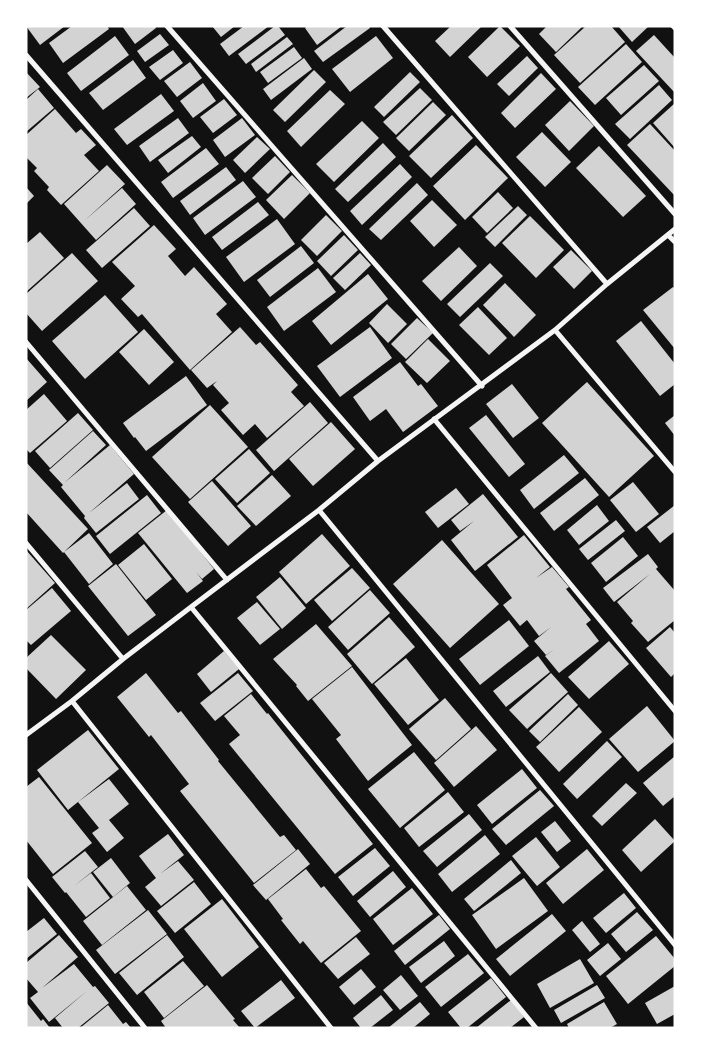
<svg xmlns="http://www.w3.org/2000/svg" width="701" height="1054" viewBox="0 0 701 1054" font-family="Georgia,serif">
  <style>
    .building { fill: #d3d3d3 }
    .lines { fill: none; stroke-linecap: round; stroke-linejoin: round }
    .minor { stroke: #f5f5f5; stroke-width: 5 }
  </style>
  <rect width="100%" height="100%" fill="#111"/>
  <path class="building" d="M26 26H65L40 45Z
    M72 26H107L109 29 63 63 49 43Z
    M122 26H155L156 28 135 44Z
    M212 26H235L221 37Z
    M244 26H269L229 56 220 44Z
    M275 26H278L285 35 246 64 238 54Z
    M307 26H342L317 45 305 28Z
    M347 26H369L370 28 323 62 314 51Z
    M451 26H482L450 57 435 41Z
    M500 26 520 46 487 77 468 57Z
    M547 26H583L556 52 539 34Z
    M586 26H611L625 42 580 83 554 55Z
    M618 26H649L632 42Z
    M160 34 169 45 145 62 137 51Z
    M654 35 675 58V93L636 51Z
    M115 36 129 55 81 91 67 73Z
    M376 36 393 58 350 92 332 69Z
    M287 37 293 44 256 72 251 64Z
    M626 44 642 62 595 105 578 87Z
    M294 47 302 58 268 83 260 72Z
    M173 50 183 63 160 80 149 67Z
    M527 56 538 68 509 96 497 84Z
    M304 58 312 69 271 100 263 89Z
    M133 60 146 78 103 110 89 93Z
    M190 62 202 78 177 97 164 81Z
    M644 65 659 81 621 115 606 98Z
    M314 70 326 82 285 122 273 110Z
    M26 72 40 87 26 98Z
    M410 72 420 82 384 117 374 107Z
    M541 73 556 89 515 128 501 113Z
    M203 83 216 101 193 118 180 101Z
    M659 85 672 100 630 139 615 124Z
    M420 88 432 100 396 135 383 122Z
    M38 89 54 108 26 132V100Z
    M330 90 345 104 301 147 287 131Z
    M161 94 174 111 127 145 114 129Z
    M224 99 237 115 213 133 200 117Z
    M570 101 594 126 569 151 545 125Z
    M433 102 446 115 409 151 396 138Z
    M675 103V148L653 123Z
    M55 109 76 133 81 129 96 145 84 155 99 171 61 205 47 190 49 187 34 171 37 168 26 157V135Z
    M452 115 473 138 431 178 409 156Z
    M178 118 189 133 150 162 139 146Z
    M242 118 255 135 225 157 213 140Z
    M362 121 379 138 334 182 316 164Z
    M650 124 675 151V196L627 145Z
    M542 132 571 162 545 187 516 157Z
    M192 136 201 147 168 173 158 160Z
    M257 137 270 149 245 173 233 160Z
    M383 143 396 157 348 202 335 189Z
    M476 145 508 178 465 220 433 186Z
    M599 146 646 196 623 217 576 168Z
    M206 148 219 164 173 198 161 182Z
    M275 156 290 172 268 194 252 178Z
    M400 164 412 177 362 225 350 211Z
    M107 165 125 184 84 221 122 188 136 204 96 240 64 204Z
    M226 167 236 180 190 215 180 201Z
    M292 175 310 193 284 219 266 200Z
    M243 181 256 197 205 235 193 218Z
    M417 183 428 195 381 240 369 229Z
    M26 187 34 196 26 204Z
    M498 192 513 208 487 233 472 217Z
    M432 200 457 225 434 247 410 221Z
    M258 202 269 215 222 250 212 237Z
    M518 206 527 215 495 247 485 237Z
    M134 208 150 226 102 268 86 250Z
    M326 215 342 231 317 256 301 240Z
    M530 216 564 250 536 278 502 243Z
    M277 219 295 244 244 282 226 257Z
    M154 225 176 249 168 256 185 276 194 267 227 304 216 314 232 332 190 370 142 314 138 317 121 299 135 286 112 262Z
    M40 232 64 258 26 292V244Z
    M344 235 358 250 331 276 317 261Z
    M301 246 314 263 270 297 257 280Z
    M459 247 477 266 441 301 422 281Z
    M571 250 592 271 574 289 553 267Z
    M72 253 98 281 42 331 26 313V294Z
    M360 253 371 265 345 290 333 278Z
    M490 263 503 276 460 317 447 304Z
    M318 268 336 292 284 331 267 307Z
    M368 274 388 299 331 345 312 321Z
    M505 283 536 315 514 337 483 305Z
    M673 287 675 289V349L643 310Z
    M105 295 138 332 85 379 52 341Z
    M387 304 407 324 388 343 369 323Z
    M478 307 507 338 489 355 459 325Z
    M417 318 433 333 406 359 391 344Z
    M641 321 675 364V384L660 396 616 341Z
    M240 327 256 345 260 342 298 385 291 392 304 406 267 438 255 424 243 435 221 410 229 403 213 385 217 381 207 388 191 370Z
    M370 327 392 358 340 397 317 366Z
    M144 329 174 362 149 385 119 352Z
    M428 339 450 361 427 383 405 362Z
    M26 358 47 382 26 401Z
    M400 362 418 386 421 384 438 406 403 432 386 409 370 421 353 397Z
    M186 376 207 405 146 451 135 437 134 438 123 423Z
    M587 382 654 456 609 497 542 423Z
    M512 384 539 418 513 438 486 404Z
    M44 394 67 421 30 453 26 449V410Z
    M310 402 328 423 274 471 256 450Z
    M210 405 248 447 190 499 152 457Z
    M78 413 93 430 50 468 35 451Z
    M486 415 525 464 509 477 469 428Z
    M675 415V436L665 423Z
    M331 422 355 449 313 486 289 459Z
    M93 431 106 445 64 483 110 445 134 474 89 513 127 483 139 499 96 533 84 518 85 516 61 487 63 485 49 470Z
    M249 449 270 473 237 503 215 479Z
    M564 455 579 473 534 509 520 490Z
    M26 462 88 529 63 553 26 512Z
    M272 475 291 496 256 526 237 506Z
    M585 478 599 495 554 531 540 513Z
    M212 481 251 526 228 546 188 502Z
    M633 482 659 514 636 532 610 500Z
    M456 488 469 504 438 528 425 512Z
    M483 494 518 537 475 571 451 540 474 521 460 531 451 520Z
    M147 495 161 513 110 554 96 536Z
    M597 505 609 521 579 545 567 530Z
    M675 505V531L660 543 647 527Z
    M167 510 214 569 202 579 196 572 203 581 187 593 138 533Z
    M616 520 625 531 588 560 579 549Z
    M89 533 113 564 89 584 64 552Z
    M322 534 350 566 306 604 279 572Z
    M524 535 550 567 536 578 552 567 569 587 566 589 591 620 586 624 599 641 559 673 545 656 555 649 546 655 534 641 551 627 539 636 527 620 520 626 503 605 512 598 487 565Z
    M623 537 638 556 606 582 591 563Z
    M442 540 499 604 450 648 393 584Z
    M144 544 172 579 146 600 118 565Z
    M26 550 55 583 26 609Z
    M648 554 658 567 656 569 675 591V620L648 642 631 623 633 621 617 602 650 574 614 602 603 588Z
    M116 564 156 615 128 636 88 586Z
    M352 568 370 588 332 621 314 600Z
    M280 577 306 608 282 629 256 597Z
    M52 588 71 611 31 645 26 640V610Z
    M370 590 390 613 348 650 328 627Z
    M257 602 280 629 260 645 237 618Z
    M389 617 415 647 372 684 347 654Z
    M509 620 529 646 480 685 459 659Z
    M316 624 352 666 308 701 296 686 297 685 273 659Z
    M670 627 675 633V673L671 677 646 648Z
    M51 635 86 670 56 699 26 668V658Z
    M609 641 629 664 589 699 568 677Z
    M224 651 239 669 211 692 197 674Z
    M538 656 550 672 506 707 493 691Z
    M406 658 439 700 408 725 374 684Z
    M352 667 412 745 368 781 336 739 341 735 312 699Z
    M146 673 178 713 181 711 219 760 218 761 280 837 284 835 296 850 254 883 180 791 189 784 151 735 149 737 117 697Z
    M238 673 253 691 215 721 200 703Z
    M551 673 568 692 527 729 509 710Z
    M251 694 267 714 268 713 373 844 335 874 229 744 240 735 224 716Z
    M568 694 578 705 540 742 529 731Z
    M445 698 471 729 436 760 409 729Z
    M647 706 675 741 638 772 609 739Z
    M579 707 602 732 559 772 536 747Z
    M476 726 497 750 454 787 434 763Z
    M88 730 119 769 68 810 37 770Z
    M607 741 622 757 577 799 563 784Z
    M414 752 445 790 400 828 368 789Z
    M675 756V796L663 806 643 783Z
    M522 769 537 788 492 824 477 805Z
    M39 777 92 843 53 874 26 840V787Z
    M109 779 129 804 109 820 124 838 107 852 92 833 99 828 78 802Z
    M626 783 637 793 602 826 592 816Z
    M540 790 554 806 506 845 492 829Z
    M448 792 464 812 419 847 404 828Z
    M469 814 482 830 437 867 423 851Z
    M655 819 675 841 641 872 622 850Z
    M555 821 571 841 557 852 541 832Z
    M168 834 184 855 160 874 178 861 194 880 161 906 145 887 156 878 139 856Z
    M485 835 500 854 452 892 438 874Z
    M536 837 560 867 537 886 512 856Z
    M375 848 390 866 353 896 338 877Z
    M298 849 310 864 266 900 253 885Z
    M587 849 604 870 563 904 546 883Z
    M85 851 98 867 65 893 52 877Z
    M111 858 130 883 113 897 93 872Z
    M511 860 521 873 474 911 464 899Z
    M306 869 321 888 324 886 361 931 321 963 303 941 300 944 281 920 283 919 268 899Z
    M393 871 406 887 370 917 357 901Z
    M91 873 110 898 86 917 66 892Z
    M524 878 548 911 496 949 472 915Z
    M194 882 211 904 175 933 157 911Z
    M127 886 146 910 102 945 83 921Z
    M412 888 433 914 393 945 373 919Z
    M624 893 636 908 606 933 593 918Z
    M222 899 259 947 222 977 184 929Z
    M148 910 167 934 115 974 96 950Z
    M637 912 653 930 626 952 611 934Z
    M552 914 566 931 510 976 496 959Z
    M439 915 450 929 405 965 394 951Z
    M44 918 57 934 26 959V932Z
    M582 921 600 944 590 952 572 930Z
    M59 935 78 957 42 988 74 964 93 987 95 986 109 1003 78 1028H63L55 1018 87 991 49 1022 30 998 38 992 26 978V963Z
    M167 935 184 957 137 995 119 973Z
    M656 936 675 959V966L628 1004 606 976Z
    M356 937 370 954 338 979 324 963Z
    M444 941 455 956 421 983 409 967Z
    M608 943 621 959 600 976 587 960Z
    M468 954 484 973 441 1007 425 987Z
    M580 959 594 983 550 1008 537 984Z
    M183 961 204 986 164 1018 144 992Z
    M361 969 376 987 354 1005 339 987Z
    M401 975 418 996 400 1010 383 990Z
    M491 978 506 997 467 1028H461L448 1012Z
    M281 980 295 998 255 1028 241 1011Z
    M207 985 235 1019 233 1020 240 1028H166L161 1021Z
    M597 985 605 998 561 1023 554 1010Z
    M675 986V1014L657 1024 645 1003Z
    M381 995 393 1010 370 1028H361L353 1018Z
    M511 1000 524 1017 510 1028H476Z
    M26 1002 41 1021 43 1019 50 1028H26Z
    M420 1002 430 1014 413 1028H388Z
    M604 1002 617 1024 610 1028H569L567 1024Z
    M108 1005 123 1024 126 1022 131 1028H80Z"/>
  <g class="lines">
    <path class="minor" d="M167 26 482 386
      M383 26 607 284
      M510 26 675 214
      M673 26 675 28
      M26 55 378 461
      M668 235 675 242
      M555 330 675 472
      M26 342 227 580
      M434 419 675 711
      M319 510 675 945
      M26 543 123 659
      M191 607 536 1028
      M72 701 331 1028
      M26 735 72 701 123 659 191 607 319 510 378 461 555 330 607 284 675 229
      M26 880 145 1028"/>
  </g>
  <rect width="701" height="1054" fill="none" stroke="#ffffff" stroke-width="55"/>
</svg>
